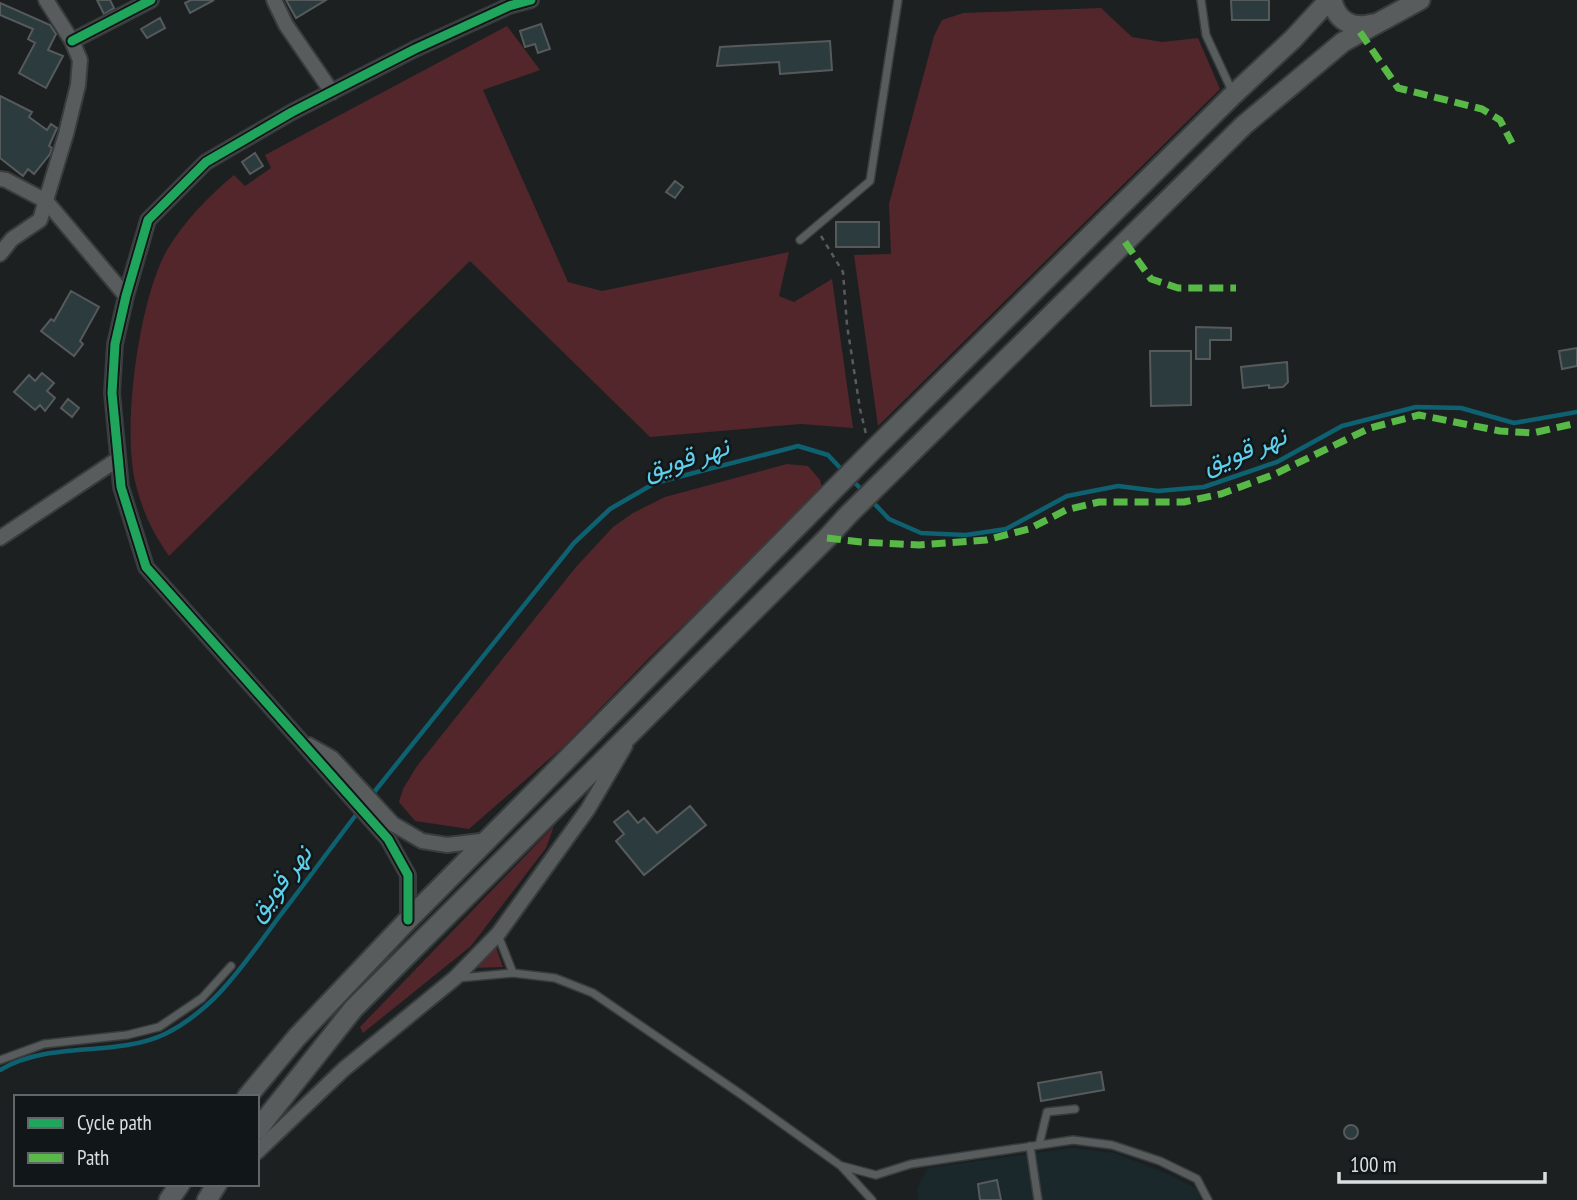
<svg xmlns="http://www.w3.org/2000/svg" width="1577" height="1200" viewBox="0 0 1577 1200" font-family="'PT Sans Narrow',Vazirmatn,sans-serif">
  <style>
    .built { fill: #1b282b }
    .green { fill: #53262b }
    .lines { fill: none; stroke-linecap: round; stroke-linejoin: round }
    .stream { stroke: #0e6171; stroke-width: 4.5 }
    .building { fill: #2c3b3e; stroke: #575a5b; stroke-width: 2 }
    .service-casing { stroke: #383c3d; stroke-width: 10 }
    .minor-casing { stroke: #383c3d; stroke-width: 18 }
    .secondary-casing { stroke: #383c3d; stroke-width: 23 }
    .path { stroke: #595c5c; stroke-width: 2.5; stroke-dasharray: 5 5; stroke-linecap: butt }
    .service { stroke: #595c5c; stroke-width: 7 }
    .minor { stroke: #595c5c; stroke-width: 14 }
    .secondary { stroke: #595c5c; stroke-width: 19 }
    .quiet { stroke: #58b947; stroke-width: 7; stroke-dasharray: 14 7; stroke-linecap: butt }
    .cycleway-casing { stroke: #111719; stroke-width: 13 }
    .cycleway { stroke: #20a55d; stroke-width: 9 }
    .labels { text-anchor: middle; stroke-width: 5; stroke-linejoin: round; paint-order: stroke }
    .water-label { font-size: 26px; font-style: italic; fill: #5cd0ec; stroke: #111719 }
  </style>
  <rect width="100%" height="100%" fill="#1c2021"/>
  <path class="built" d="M1073 1148 1114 1153 1168 1174 1197 1189 1201 1200H919L917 1188 928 1168Z"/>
  <path class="green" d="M1101 8 1132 37 1162 42 1198 38 1220 89 878 426 854 255 891 254 889 204 934 36 942 20 963 13Z
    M507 26 540 70 483 90 568 282 602 291 789 252 779 296 794 302 832 279 853 428 801 424 650 437 470 261 169 556C153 533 143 513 136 485 121 430 139 299 167 250 186 219 207 198 234 175L245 186 271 168 265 155Z
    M787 464 808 466 820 480 823 491 648 659 563 747 469 829 415 821 399 802 403 789 417 766 576 567 613 527 633 513 665 497Z
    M554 826 546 848 471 946 363 1033 360 1027Z
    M495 945 503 967 472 968Z"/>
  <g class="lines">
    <path class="stream" d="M850 478 864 492
      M870 499 889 519 921 533 966 535 1006 529 1067 496 1118 486 1158 491 1204 487 1277 462 1342 426 1416 407 1461 408 1514 423 1577 412
      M371 796 574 543 610 509 655 483 798 446 828 455 844 472
      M0 1070C50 1040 114 1058 165 1034 216 1009 246 961 279 917 306 882 332 846 359 811"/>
  </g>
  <path class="building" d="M97 0H110L114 8 104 14Z
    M191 0H214L190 13 185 3Z
    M286 0H326L296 18Z
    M1231 0H1269V20H1232Z
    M0 3 50 25 56 34 48 50 63 56 46 88 19 73 35 43 28 39 33 29 0 15Z
    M160 18 165 28 147 38 141 29Z
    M541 24 550 49 538 53 535 44 525 47 520 31Z
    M830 41 832 70 780 74 779 62 717 66 720 47Z
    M0 96 32 112 29 117 47 130 51 124 57 128 49 146 52 148 50 154 34 174 28 169 23 176 0 158Z
    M255 153 263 166 250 174 242 162Z
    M675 181 683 187 675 198 666 192Z
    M836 222H879V247H836Z
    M71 291 99 307 80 341 83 344 74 356 41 331 51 319 54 321Z
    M1196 327 1231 328V340H1210V359H1196Z
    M1577 348V366L1562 369 1559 351Z
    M1150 351H1191V405L1151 406Z
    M1287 362 1288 382 1283 387 1269 388V385L1243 388 1241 367Z
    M42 373 54 383 47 391 55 398 45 411 40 405 35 410 14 392 29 375 35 381Z
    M68 399 79 408 72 417 61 408Z
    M690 806 706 825 644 875 616 841 624 834 614 822 628 811 638 823 644 818 657 833Z
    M1101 1072 1104 1090 1041 1101 1038 1083Z
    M1344 1132a7 7 0 1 1 14 0a7 7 0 1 1-14 0Z
    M997 1180 1001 1200H980L978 1184Z"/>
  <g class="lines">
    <defs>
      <path id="service" d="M1201 0 1206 35 1232 91
        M800 240 870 181 898 0
        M498 935 513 973
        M459 978 513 973 555 978 593 993 742 1095 841 1166 872 1200
        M0 1060 44 1044 127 1035 159 1027 202 998 231 966
        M1039 1145 1047 1112 1075 1109
        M1030 1146 1038 1200
        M842 1166 876 1175 911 1164 1073 1140 1112 1145 1160 1161 1197 1179 1208 1200"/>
      <path id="minor" d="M274 0 286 25 332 92
        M72 41 151 0
        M0 179 6 180 46 201 126 296
        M0 254 12 239 40 220 66 134 78 85 80 60 72 41 46 0
        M0 538 118 459
        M309 745 332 758 393 824 422 841 447 845 489 840
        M408 920V875L388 839 146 567 121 487 112 393 115 344 126 296 148 220 206 162 292 112 415 49 509 6 531 0
        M257 1152 344 1069 455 978 498 934 588 809 625 746"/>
      <path id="secondary" d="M1332 0C1336 20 1352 30 1372 24
        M247 1097 297 1037 408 920 871 452 1233 95 1293 39 1329 0
        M257 1130 354 1008 827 538 848 515 1244 125 1343 42 1420 0
        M169 1200 180 1184
        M207 1200 217 1184"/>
    </defs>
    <use href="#service" class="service-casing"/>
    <use href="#minor" class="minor-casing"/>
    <use href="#secondary" class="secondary-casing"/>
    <path class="path" d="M821 236 843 272 847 325 860 409 866 434"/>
    <use href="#service" class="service"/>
    <use href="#minor" class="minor"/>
    <use href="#secondary" class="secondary"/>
    <path class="quiet" d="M1360 32 1398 88 1482 109 1500 120 1512 143
      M1125 242 1151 279 1178 288H1236
      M827 538 861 542 919 545 986 540 1029 529 1066 510 1099 502H1184L1221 494 1275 474 1370 428 1419 415 1500 431 1533 433 1577 423"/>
    <defs>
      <path id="cycleway" d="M72 41 151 0
        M408 920V875L388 839 146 567 121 487 112 393 115 344 126 296 148 220 206 162 292 112 415 49 509 6 531 0"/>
    </defs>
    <use href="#cycleway" class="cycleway-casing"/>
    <use href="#cycleway" class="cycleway"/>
  </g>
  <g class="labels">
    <g class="water-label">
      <text transform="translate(1244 450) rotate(-21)" y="9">نهر قويق</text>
      <text transform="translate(686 458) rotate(-17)" y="9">نهر قويق</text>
      <text transform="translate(279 883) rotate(-52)" y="9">نهر قويق</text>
    </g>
  </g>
  <rect x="14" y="1095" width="245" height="91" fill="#111719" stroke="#616768" stroke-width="2"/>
  <rect x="28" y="1118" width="35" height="10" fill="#20a55d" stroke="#616768" stroke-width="2"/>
  <text x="77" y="1130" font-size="21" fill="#d9dedf">Cycle path</text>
  <rect x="28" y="1153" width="35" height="10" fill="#58b947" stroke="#616768" stroke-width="2"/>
  <text x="77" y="1165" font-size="21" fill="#d9dedf">Path</text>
  <path d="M1339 1172v10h206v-10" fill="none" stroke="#d9dedf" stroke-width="3.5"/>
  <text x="1350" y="1172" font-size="21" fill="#d9dedf" stroke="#111719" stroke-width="5" paint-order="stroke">100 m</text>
</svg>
